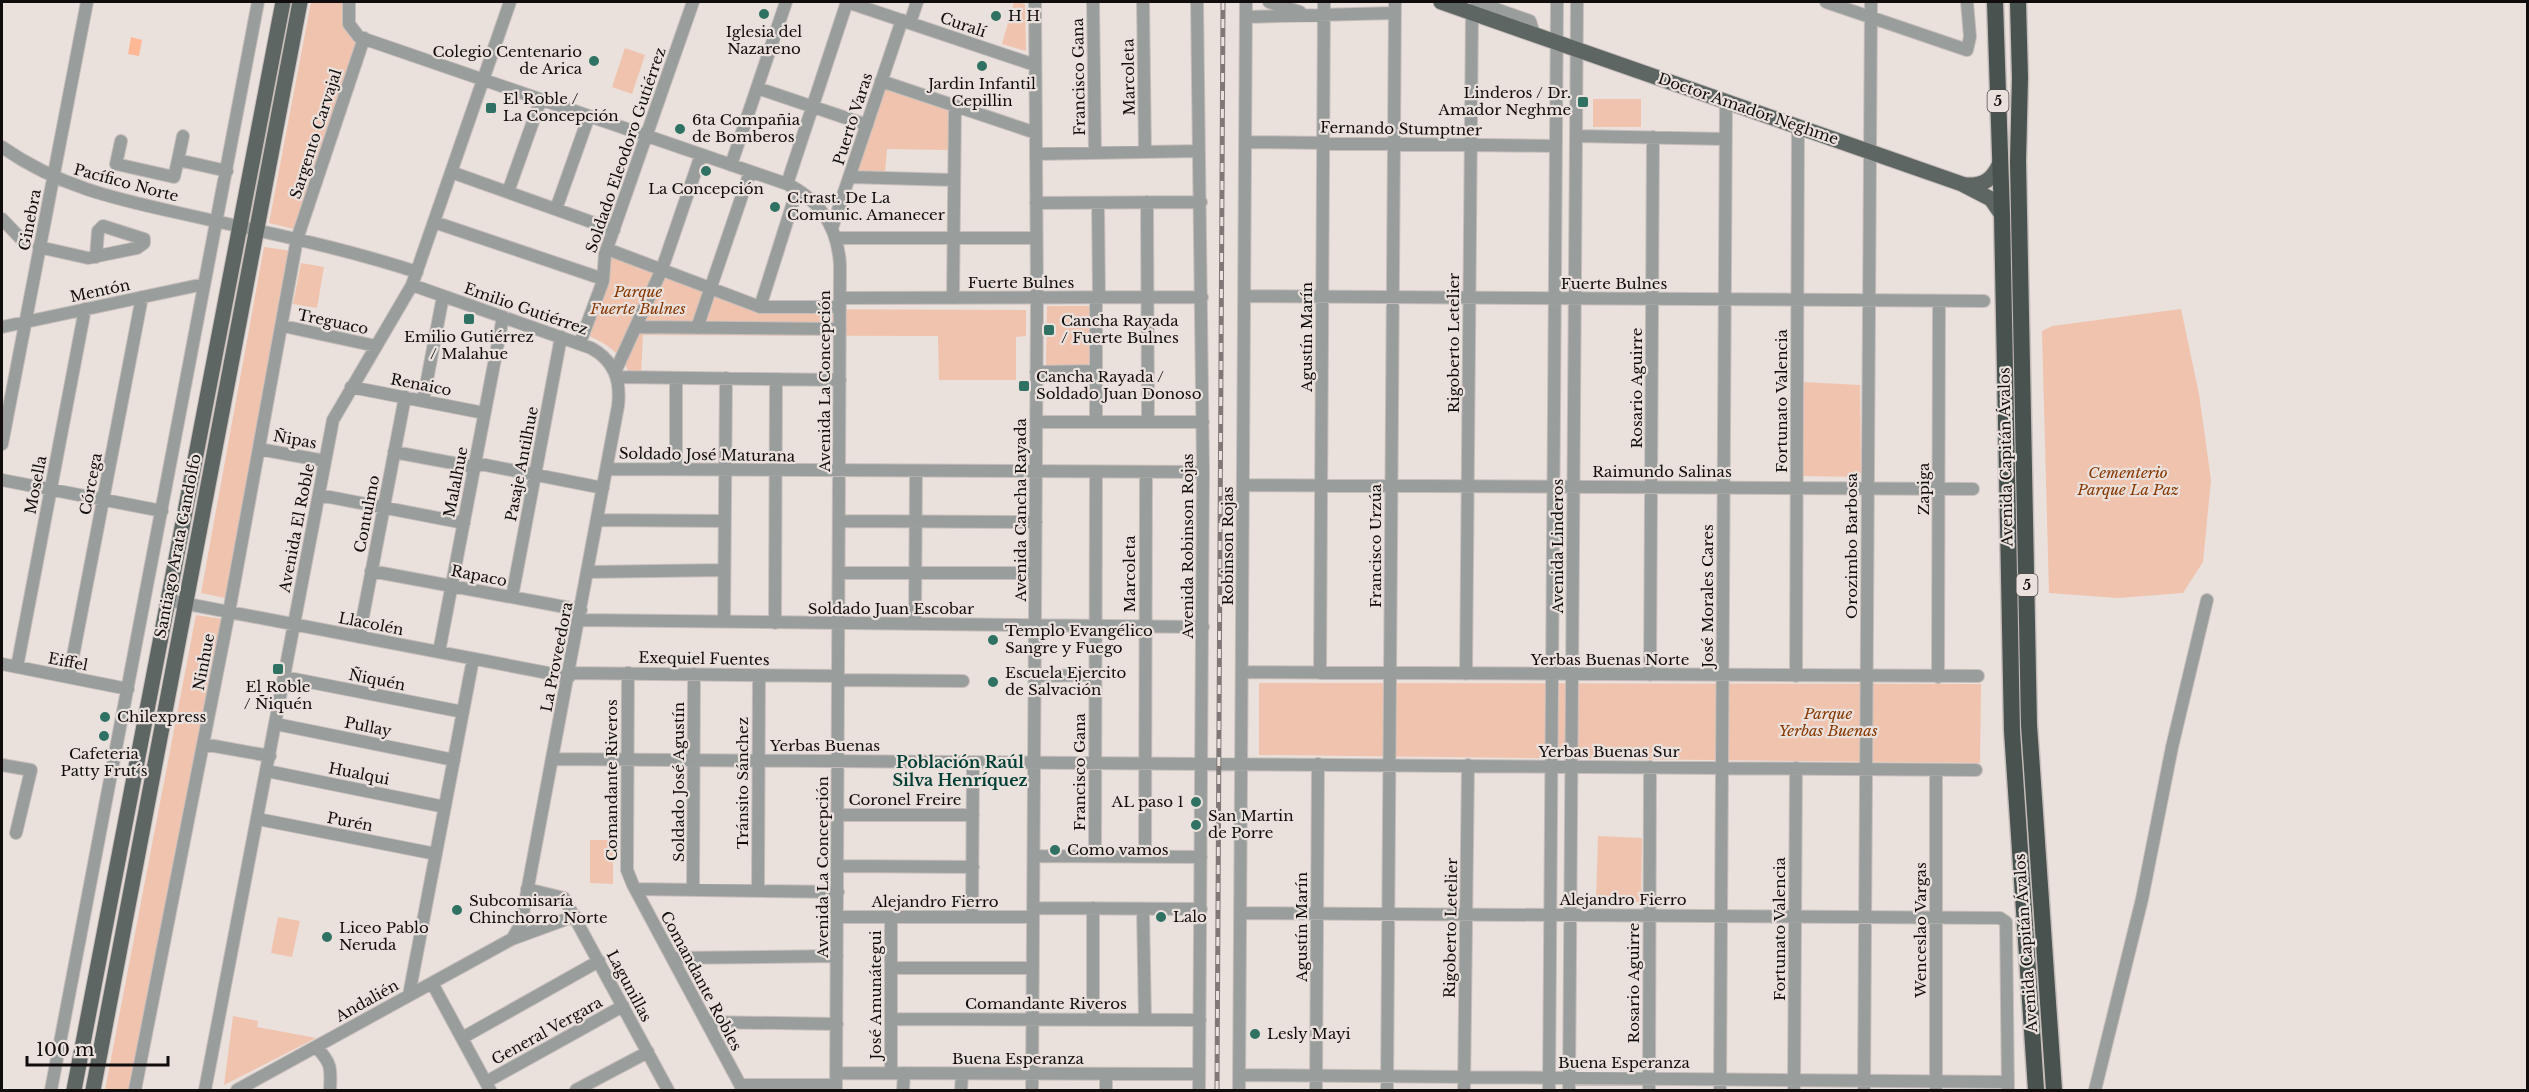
<svg xmlns="http://www.w3.org/2000/svg" width="2529" height="1092" viewBox="0 0 2529 1092" font-family="'Libre Baskerville',serif">
  <style>
    .green { fill: #f0c3ae }
    .water { fill: #feb896 }
    .lines { fill: none; stroke-linecap: round; stroke-linejoin: round }
    .minor-casing { stroke: #c7bebb; stroke-width: 14 }
    .major-casing { stroke: #c7bebb; stroke-width: 17 }
    .highway-casing { stroke: #c7bebb; stroke-width: 19 }
    .minor { stroke: #999e9d; stroke-width: 12 }
    .major { stroke: #5d6663; stroke-width: 15 }
    .highway { stroke: #48524f; stroke-width: 16 }
    .rail-casing { stroke: #7f7876; stroke-width: 5 }
    .rail { stroke: #eae0dc; stroke-width: 3; stroke-dasharray: 9; stroke-linecap: butt }
    .poi-dot { fill: #2f7263; stroke: #eae0dc; stroke-width: 2 }
    .labels { text-anchor: middle; stroke-width: 4.5; stroke-linejoin: round; paint-order: stroke }
    .shield { fill: #eae0dc; stroke: #514c4a; stroke-width: 1.5 }
    .shield-label { font-size: 14px; font-weight: bold; fill: #100d0c }
    .poi-label { font-size: 15px; fill: #100d0c; stroke: #eae0dc; text-anchor: start }
    .street-label { font-size: 15px; fill: #100d0c; stroke: #eae0dc }
    .park-label { font-size: 15px; font-style: italic; fill: #863700; stroke: #eae0dc }
    .neighbourhood-label { font-size: 16px; font-weight: bold; fill: #013e33; stroke: #eae0dc }
  </style>
  <rect width="100%" height="100%" fill="#eae0dc"/>
  <path class="green" d="M311 2H345L346 31 356 44 298 230 269 223Z
    M1014 2 1025 4 1026 51 1002 44Z
    M625 48 645 55 632 94 612 87Z
    M884 86 946 106 948 112 949 150 887 149 885 173H857Z
    M1593 99H1641V127H1593Z
    M264 247 292 251 230 599 201 593Z
    M615 256 762 309 1026 310V336L1016 337V380H939L938 336 643 335 641 375 630 374C620 354 610 345 589 336L607 281 609 257Z
    M301 263 324 267 317 308 293 304Z
    M1047 306H1092L1091 366 1046 365Z
    M2181 309 2199 394 2211 480 2203 562 2183 593 2118 598 2049 593 2042 331 2052 326Z
    M1802 382 1860 385 1861 472 1856 477 1803 476Z
    M196 615 222 619 129 1090H105Z
    M1259 683 1981 684 1980 763 1259 755Z
    M1598 836 1642 838 1641 902 1596 901Z
    M590 840H613V884L590 883Z
    M278 917 300 921 292 957 271 953Z
    M233 1016 258 1021 257 1027 316 1038 224 1085Z"/>
  <path class="water" d="M131 37 142 40 139 56 128 54Z"/>
  <g class="lines">
    <defs>
      <path id="minor" d="M349 2V24L359 37 787 184C820 200 838 228 840 265L836 1090
        M847 2 1035 65
        M1093 2 1095 153
        M1143 2 1145 152
        M1197 2 1203 472 1199 1090
        M1269 2 1300 12
        M1476 2 1530 21 1534 34
        M1826 2 1967 50 1970 37 1967 2
        M1246 17 1395 13
        M910 23 917 2
        M881 81 1036 133
        M757 88 867 125
        M1576 136 1726 139
        M121 141 116 164 174 177 178 160 227 171
        M1246 142 1555 146
        M2 147C68 193 133 202 210 220 280 235 349 250 417 272
        M1036 154 1199 151
        M178 160 183 136
        M731 165 786 2
        M451 172 614 230
        M849 177 954 180
        M787 184 847 2
        M508 192 541 99
        M1147 202 1148 422
        M1036 203 1201 202
        M1098 203 1099 298
        M556 209 589 116
        M2 219 24 242
        M434 222 603 279
        M832 228 902 20
        M836 238H1036
        M39 247 88 258 137 248 144 243V239L103 226 98 231 96 257
        M607 249 760 307H840
        M412 285 591 348C615 361 621 381 618 406L521 924 512 939
        M1244 296 1984 301
        M840 298 1202 297
        M953 298 955 106
        M760 307 797 190
        M283 326 376 346
        M2 327 204 284
        M636 327 840 329
        M697 328 750 172
        M580 343 603 281 605 254 693 2
        M615 372 662 269 701 155
        M1036 372 1096 371
        M617 377 840 380
        M676 378V469
        M351 387 484 413
        M423 401 443 296
        M1036 422H1203
        M1096 422V298
        M2 444 87 2
        M259 449 325 461
        M394 452 474 467
        M475 463 603 488
        M607 469 1203 472
        M2 480 162 511
        M1243 485 1973 489
        M319 495 464 523
        M597 520 725 521
        M839 521 1036 522
        M371 571 581 610
        M588 572 724 570
        M839 573H1035
        M512 597 561 337
        M167 600 569 677
        M579 620 1203 627
        M724 622 726 378
        M775 623 776 379
        M915 624 916 471
        M359 637 405 397
        M439 652 503 317
        M2 664 128 689
        M17 667 85 309
        M1242 672 1978 676
        M569 673 838 676
        M628 673 627 870 633 885 743 1090
        M1320 673 1324 2
        M1466 674 1472 12
        M1650 675 1653 137
        M1035 676 1095 675
        M1796 676 1798 127
        M69 677 142 297
        M284 677 463 712
        M1938 677 1939 301
        M838 680 963 681
        M276 724 454 760
        M203 744 270 756
        M553 759 1976 770
        M2 765 31 770 16 833
        M1936 770V1090
        M267 771 445 807
        M838 815H973
        M258 819 436 854
        M1034 856 1201 857
        M1095 856 1096 472
        M1145 857 1146 472
        M838 866 973 867
        M527 889 564 898 668 1090
        M635 889 838 892
        M693 890 694 674
        M758 891 759 675
        M1033 908 1201 909
        M1093 908V1019
        M1143 909 1145 1019
        M1240 913 2000 918 2006 922 2008 1090
        M838 917H1033
        M972 917 973 762
        M672 958 837 956
        M891 968H1033
        M432 983 490 1090
        M409 995 473 659
        M891 1019 1200 1020
        M707 1022 837 1024
        M462 1038 599 961
        M316 1047C332 1063 331 1069 330 1090
        M837 1073 1199 1074
        M891 1073V917
        M1106 1074V1090
        M1239 1075 2008 1082
        M486 1082 623 1006
        M740 1085H836
        M51 1090 258 2
        M135 1090 229 612 297 239 364 38
        M205 1090 333 420 412 285 510 2
        M237 1090 512 939 575 916
        M576 1090 648 1052
        M903 1090 904 1073
        M961 1090 962 1074
        M1032 1090 1037 298 1035 2
        M1239 1090 1246 2
        M1316 1090 1318 764
        M1387 1090 1395 2
        M1464 1090 1468 765
        M1549 1090 1557 2
        M1569 1090 1577 2
        M1649 1090 1650 767
        M1720 1090 1726 102
        M1794 1090 1796 768
        M1864 1090 1871 2
        M2095 1090 2142 899 2172 747 2207 600"/>
      <path id="major" d="M1441 2 1962 184 1991 199 2002 215
        M1966 185C1984 186 1993 179 2000 163
        M74 1090 283 2
        M93 1090 300 2"/>
      <path id="highway" d="M1995 2 2002 215 2012 731 2036 1090
        M2018 2 2020 78 2018 161 2029 725 2054 1090"/>
    </defs>
    <use href="#minor" class="minor-casing"/>
    <use href="#major" class="major-casing"/>
    <use href="#highway" class="highway-casing"/>
    <use href="#minor" class="minor"/>
    <use href="#major" class="major"/>
    <use href="#highway" class="highway"/>
    <defs>
      <path id="rail" d="M1217 1090 1223 2"/>
    </defs>
    <use href="#rail" class="rail-casing"/>
    <use href="#rail" class="rail"/>
  </g>
  <g class="poi-dot">
    <circle cx="764" cy="14" r="6"/>
    <circle cx="996" cy="16" r="6"/>
    <circle cx="594" cy="61" r="6"/>
    <circle cx="982" cy="66" r="6"/>
    <rect x="1577" y="96" width="12" height="12" rx="3"/>
    <rect x="485" y="102" width="12" height="12" rx="3"/>
    <circle cx="680" cy="129" r="6"/>
    <circle cx="706" cy="171" r="6"/>
    <circle cx="775" cy="207" r="6"/>
    <rect x="463" y="313" width="12" height="12" rx="3"/>
    <rect x="1043" y="324" width="12" height="12" rx="3"/>
    <rect x="1018" y="380" width="12" height="12" rx="3"/>
    <circle cx="993" cy="640" r="6"/>
    <rect x="272" y="663" width="12" height="12" rx="3"/>
    <circle cx="993" cy="682" r="6"/>
    <circle cx="105" cy="717" r="6"/>
    <circle cx="104" cy="736" r="6"/>
    <circle cx="1196" cy="802" r="6"/>
    <circle cx="1196" cy="825" r="6"/>
    <circle cx="1055" cy="850" r="6"/>
    <circle cx="457" cy="910" r="6"/>
    <circle cx="1161" cy="917" r="6"/>
    <circle cx="327" cy="937" r="6"/>
    <circle cx="1255" cy="1034" r="6"/>
  </g>
  <g class="labels">
    <g class="shield">
      <rect x="1987.5" y="90" width="21" height="22" rx="4.5"/>
      <rect x="2016.5" y="574" width="21" height="22" rx="4.5"/>
    </g>
    <g class="shield-label">
      <text x="1998" y="106">5</text>
      <text x="2027" y="590">5</text>
    </g>
    <g class="poi-label">
      <text x="1008" y="21">H H</text>
      <text x="764" y="37" text-anchor="middle">Iglesia del<tspan x="764" dy="17">Nazareno</tspan></text>
      <text x="582" y="57" text-anchor="end">Colegio Centenario<tspan x="582" dy="17">de Arica</tspan></text>
      <text x="982" y="89" text-anchor="middle">Jardin Infantil<tspan x="982" dy="17">Cepillin</tspan></text>
      <text x="1571" y="98" text-anchor="end">Linderos / Dr.<tspan x="1571" dy="17">Amador Neghme</tspan></text>
      <text x="503" y="104">El Roble /<tspan x="503" dy="17">La Concepción</tspan></text>
      <text x="692" y="125">6ta Compañia<tspan x="692" dy="17">de Bomberos</tspan></text>
      <text x="706" y="194" text-anchor="middle">La Concepción</text>
      <text x="787" y="203">C.trast. De La<tspan x="787" dy="17">Comunic. Amanecer</tspan></text>
      <text x="1061" y="326">Cancha Rayada<tspan x="1061" dy="17">/ Fuerte Bulnes</tspan></text>
      <text x="469" y="342" text-anchor="middle">Emilio Gutiérrez<tspan x="469" dy="17">/ Malahue</tspan></text>
      <text x="1036" y="382">Cancha Rayada /<tspan x="1036" dy="17">Soldado Juan Donoso</tspan></text>
      <text x="1005" y="636">Templo Evangélico<tspan x="1005" dy="17">Sangre y Fuego</tspan></text>
      <text x="1005" y="678">Escuela Ejercito<tspan x="1005" dy="17">de Salvación</tspan></text>
      <text x="278" y="692" text-anchor="middle">El Roble<tspan x="278" dy="17">/ Ñiquén</tspan></text>
      <text x="117" y="722">Chilexpress</text>
      <text x="104" y="759" text-anchor="middle">Cafeteria<tspan x="104" dy="17">Patty Frut´s</tspan></text>
      <text x="1184" y="807" text-anchor="end">AL paso 1</text>
      <text x="1208" y="821">San Martin<tspan x="1208" dy="17">de Porre</tspan></text>
      <text x="1067" y="855">Como vamos</text>
      <text x="469" y="906">Subcomisaría<tspan x="469" dy="17">Chinchorro Norte</tspan></text>
      <text x="1173" y="922">Lalo</text>
      <text x="339" y="933">Liceo Pablo<tspan x="339" dy="17">Neruda</tspan></text>
      <text x="1267" y="1039">Lesly Mayi</text>
    </g>
    <g class="street-label">
      <text transform="translate(963 25) rotate(19)" y="5">Curalí</text>
      <text transform="translate(1079 77) rotate(-91)" y="5">Francisco Gana</text>
      <text transform="translate(1129 77) rotate(-91)" y="5">Marcoleta</text>
      <text transform="translate(1748 109) rotate(19)" y="5">Doctor Amador Neghme</text>
      <text transform="translate(853 119) rotate(-72)" y="5">Puerto Varas</text>
      <text transform="translate(1401 129) rotate(1)" y="5">Fernando Stumptner</text>
      <text transform="translate(316 134) rotate(-72)" y="5">Sargento Carvajal</text>
      <text transform="translate(626 150) rotate(-71)" y="5">Soldado Eleodoro Gutiérrez</text>
      <text transform="translate(126 183) rotate(15)" y="5">Pacífico Norte</text>
      <text transform="translate(30 220) rotate(-79)" y="5">Ginebra</text>
      <text x="1021" y="288">Fuerte Bulnes</text>
      <text x="1614" y="289">Fuerte Bulnes</text>
      <text transform="translate(100 291) rotate(-12)" y="5">Mentón</text>
      <text transform="translate(526 309) rotate(19)" y="5">Emilio Gutiérrez</text>
      <text transform="translate(333 322) rotate(12)" y="5">Treguaco</text>
      <text transform="translate(1307 337) rotate(-90)" y="5">Agustín Marín</text>
      <text transform="translate(1454 343) rotate(-90)" y="5">Rigoberto Letelier</text>
      <text transform="translate(825 381) rotate(-90)" y="5">Avenida La Concepción</text>
      <text transform="translate(421 385) rotate(11)" y="5">Renaico</text>
      <text transform="translate(1637 388) rotate(-90)" y="5">Rosario Aguirre</text>
      <text transform="translate(1782 401) rotate(-90)" y="5">Fortunato Valencia</text>
      <text transform="translate(295 440) rotate(10)" y="5">Ñipas</text>
      <text transform="translate(707 455) rotate(1)" y="5">Soldado José Maturana</text>
      <text transform="translate(2006 457) rotate(-91)" y="5">Avenida Capitán Ávalos</text>
      <text transform="translate(522 464) rotate(-79)" y="5">Pasaje Antilhue</text>
      <text x="1662" y="477">Raimundo Salinas</text>
      <text transform="translate(456 482) rotate(-79)" y="5">Malalhue</text>
      <text transform="translate(91 484) rotate(-79)" y="5">Córcega</text>
      <text transform="translate(36 485) rotate(-79)" y="5">Mosella</text>
      <text transform="translate(1924 489) rotate(-90)" y="5">Zapiga</text>
      <text transform="translate(1021 510) rotate(-90)" y="5">Avenida Cancha Rayada</text>
      <text transform="translate(367 514) rotate(-79)" y="5">Contulmo</text>
      <text transform="translate(297 528) rotate(-79)" y="5">Avenida El Roble</text>
      <text transform="translate(178 546) rotate(-79)" y="5">Santiago Arata Gandolfo</text>
      <text transform="translate(1188 546) rotate(-90)" y="5">Avenida Robinson Rojas</text>
      <text transform="translate(1228 546) rotate(-90)" y="5">Robinson Rojas</text>
      <text transform="translate(1376 546) rotate(-90)" y="5">Francisco Urzúa</text>
      <text transform="translate(1558 546) rotate(-90)" y="5">Avenida Linderos</text>
      <text transform="translate(1852 546) rotate(-90)" y="5">Orozimbo Barbosa</text>
      <text transform="translate(1130 574) rotate(-90)" y="5">Marcoleta</text>
      <text transform="translate(479 576) rotate(11)" y="5">Rapaco</text>
      <text transform="translate(1708 596) rotate(-90)" y="5">José Morales Cares</text>
      <text x="891" y="614">Soldado Juan Escobar</text>
      <text transform="translate(371 624) rotate(11)" y="5">Llacolén</text>
      <text transform="translate(557 657) rotate(-79)" y="5">La Proveedora</text>
      <text transform="translate(704 659) rotate(1)" y="5">Exequiel Fuentes</text>
      <text x="1610" y="665">Yerbas Buenas Norte</text>
      <text transform="translate(68 662) rotate(11)" y="5">Eiffel</text>
      <text transform="translate(204 662) rotate(-79)" y="5">Ninhue</text>
      <text transform="translate(377 680) rotate(11)" y="5">Ñiquén</text>
      <text transform="translate(368 727) rotate(11)" y="5">Pullay</text>
      <text x="825" y="751">Yerbas Buenas</text>
      <text x="1609" y="757">Yerbas Buenas Sur</text>
      <text transform="translate(1080 772) rotate(-90)" y="5">Francisco Gana</text>
      <text transform="translate(359 774) rotate(11)" y="5">Hualqui</text>
      <text transform="translate(612 780) rotate(-90)" y="5">Comandante Riveros</text>
      <text transform="translate(679 782) rotate(-90)" y="5">Soldado José Agustín</text>
      <text transform="translate(743 783) rotate(-90)" y="5">Tránsito Sánchez</text>
      <text x="905" y="805">Coronel Freire</text>
      <text transform="translate(350 822) rotate(11)" y="5">Purén</text>
      <text transform="translate(823 867) rotate(-90)" y="5">Avenida La Concepción</text>
      <text x="1623" y="905">Alejandro Fierro</text>
      <text x="935" y="907">Alejandro Fierro</text>
      <text transform="translate(1302 927) rotate(-90)" y="5">Agustín Marín</text>
      <text transform="translate(1451 928) rotate(-89)" y="5">Rigoberto Letelier</text>
      <text transform="translate(1780 929) rotate(-90)" y="5">Fortunato Valencia</text>
      <text transform="translate(1921 930) rotate(-90)" y="5">Wenceslao Vargas</text>
      <text transform="translate(2026 943) rotate(-94)" y="5">Avenida Capitán Ávalos</text>
      <text transform="translate(701 981) rotate(62)" y="5">Comandante Robles</text>
      <text transform="translate(1634 983) rotate(-90)" y="5">Rosario Aguirre</text>
      <text transform="translate(629 986) rotate(62)" y="5">Lagunillas</text>
      <text transform="translate(876 995) rotate(-90)" y="5">José Amunátegui</text>
      <text transform="translate(367 1001) rotate(-29)" y="5">Andalién</text>
      <text x="1046" y="1009">Comandante Riveros</text>
      <text transform="translate(547 1031) rotate(-29)" y="5">General Vergara</text>
      <text x="1018" y="1064">Buena Esperanza</text>
      <text x="1624" y="1068">Buena Esperanza</text>
    </g>
    <g class="park-label">
      <text x="638" y="297">Parque<tspan x="638" dy="17">Fuerte Bulnes</tspan></text>
      <text x="2128" y="478">Cementerio<tspan x="2128" dy="17">Parque La Paz</tspan></text>
      <text x="1828" y="719">Parque<tspan x="1828" dy="17">Yerbas Buenas</tspan></text>
    </g>
    <g class="neighbourhood-label">
      <text x="960" y="768">Población Raúl<tspan x="960" dy="18">Silva Henríquez</tspan></text>
    </g>
  </g>
  <rect width="2529" height="1092" fill="none" stroke="#100d0c" stroke-width="6"/>
  <path d="M27 1056v9h141v-9" fill="none" stroke="#100d0c" stroke-width="3"/>
  <text x="36" y="1056" font-size="18" fill="#100d0c" stroke="#eae0dc" stroke-width="4.5" paint-order="stroke">100 m</text>
</svg>
